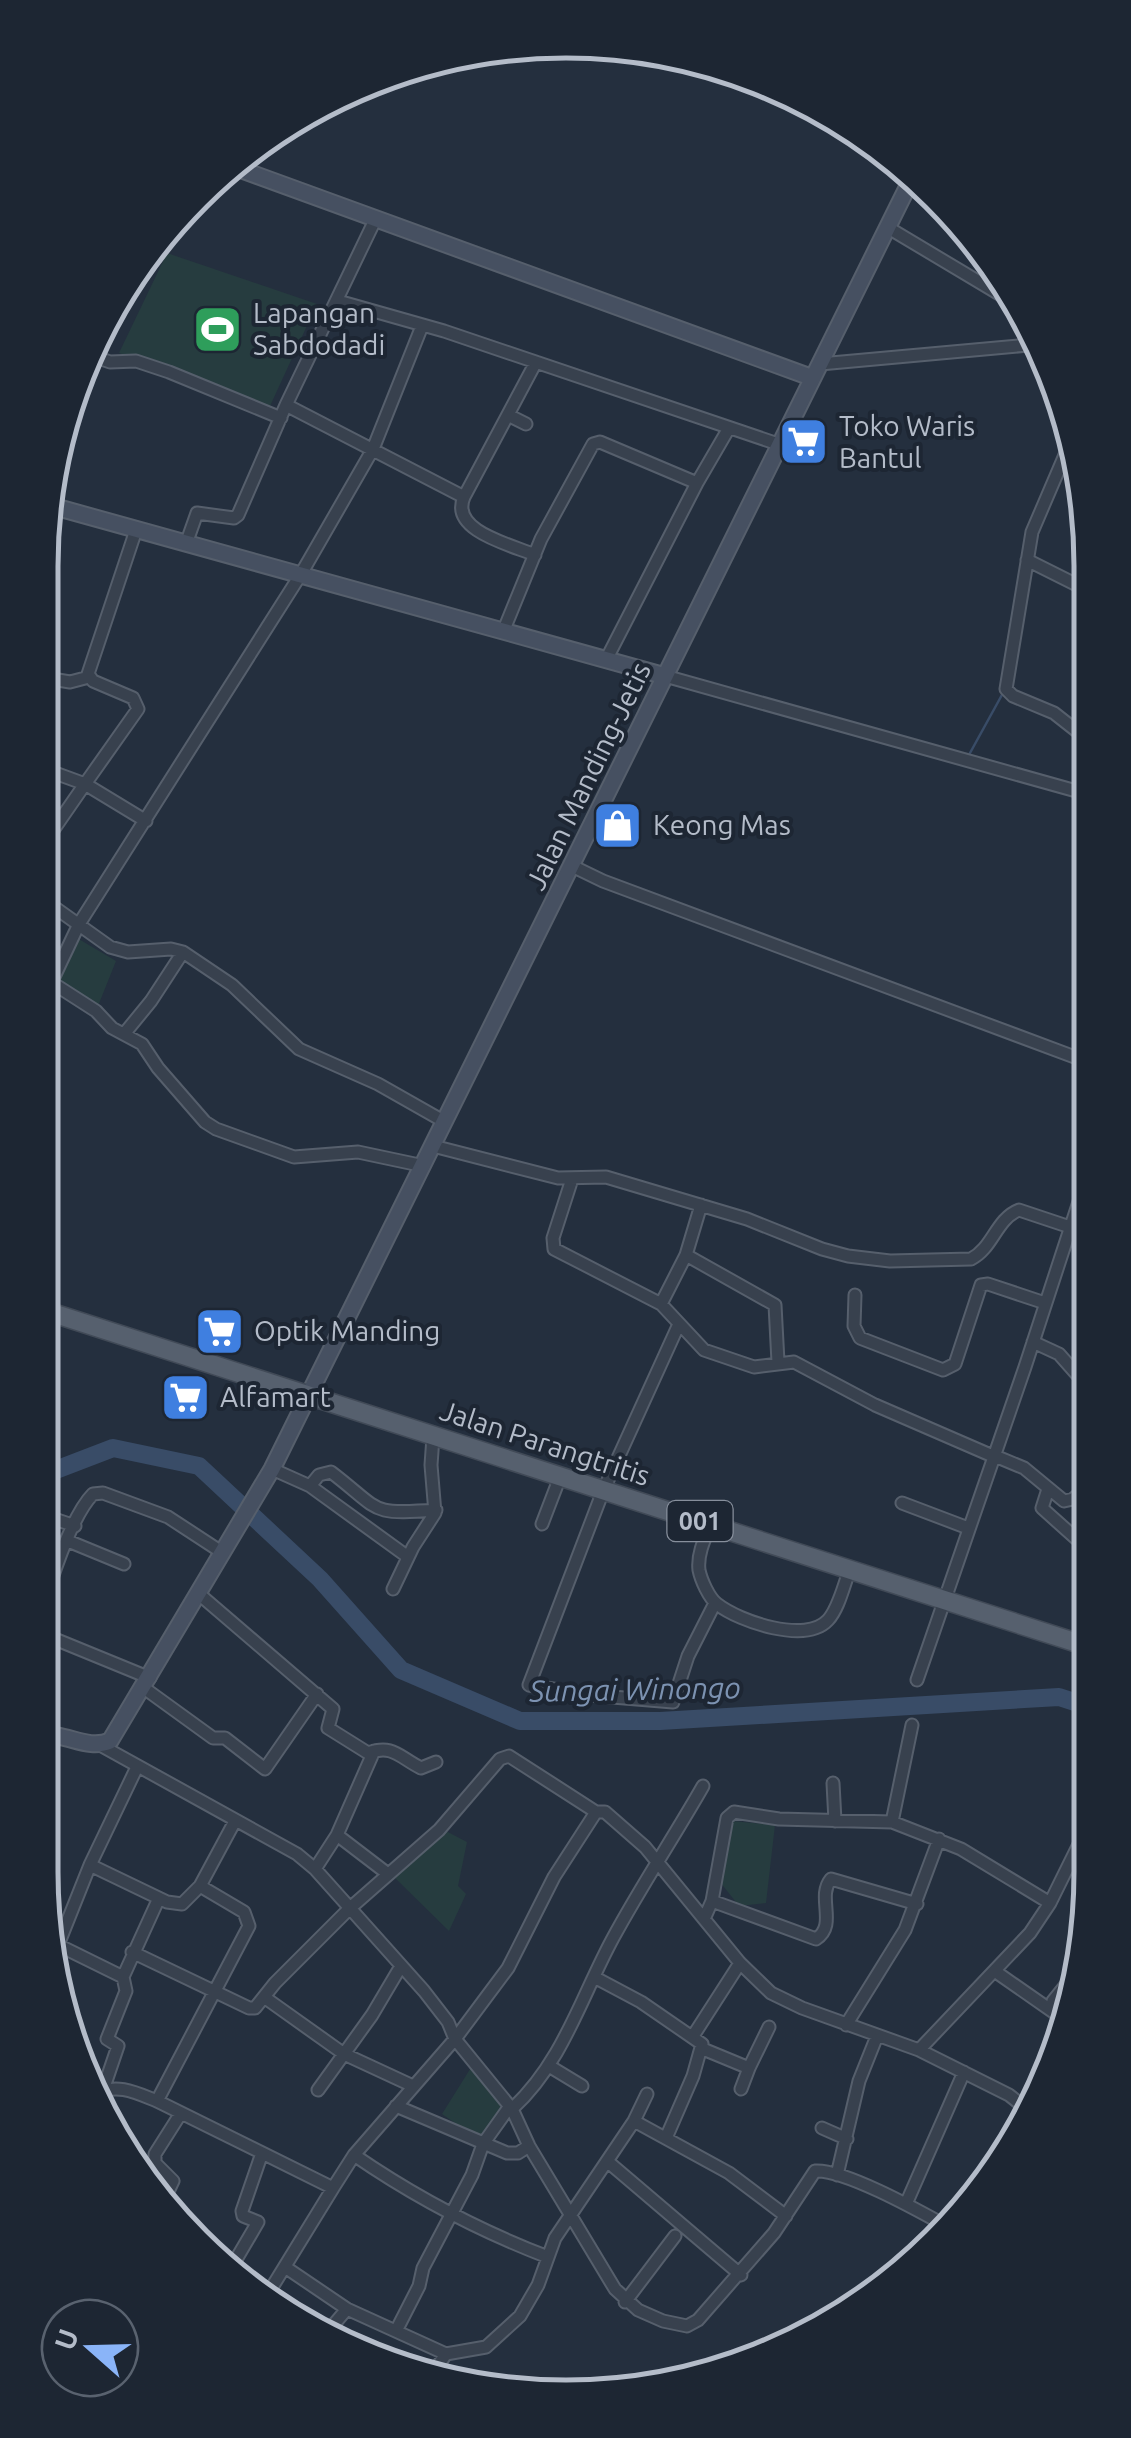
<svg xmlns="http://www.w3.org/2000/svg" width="1131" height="2438" viewBox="0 0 1131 2438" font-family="Ubuntu,sans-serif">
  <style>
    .green { fill: #263c3f }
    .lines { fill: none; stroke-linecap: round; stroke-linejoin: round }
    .stream { stroke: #394c67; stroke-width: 2.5 }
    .river { stroke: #394c67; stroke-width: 18 }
    .street-casing { stroke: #565f6c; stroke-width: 15 }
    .secondary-casing { stroke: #565f6c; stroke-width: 19 }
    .primary-casing { stroke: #414a57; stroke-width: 21 }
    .street { stroke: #38414e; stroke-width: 11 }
    .secondary { stroke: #465061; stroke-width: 15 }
    .primary { stroke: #56606e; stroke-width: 18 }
    .labels { text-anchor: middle; stroke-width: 8; stroke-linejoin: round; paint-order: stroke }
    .shield { fill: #1d2633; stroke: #878f9c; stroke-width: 2.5 }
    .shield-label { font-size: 25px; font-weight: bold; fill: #b4bcc9 }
    .poi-label { font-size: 28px; fill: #b4bcc9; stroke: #1d2633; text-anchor: start }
    .street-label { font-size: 28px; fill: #b4bcc9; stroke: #1d2633 }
    .water-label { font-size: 30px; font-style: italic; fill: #7c92b1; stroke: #1d2633 }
    .rim { fill: none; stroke: #b4bcc9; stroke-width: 5 }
  </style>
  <rect width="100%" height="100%" fill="#242f3e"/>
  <path class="green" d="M167 253 317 304 270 406 119 353Z
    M77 938 116 961 96 1011 56 981Z
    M732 1821 775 1825 766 1903 739 1906 720 1882Z
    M444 1830 467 1842 458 1886 466 1894 449 1931 393 1876Z
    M472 2066 508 2104 481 2141 442 2114Z"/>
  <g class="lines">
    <path class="stream" d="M1036 509 1060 452
      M970 753 1003 693"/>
    <path class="river" d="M40 1476 113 1448 199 1466 320 1579 401 1670 520 1721H660L1059 1697 1090 1707"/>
    <defs>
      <path id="street" d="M887 227 1016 304
        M338 301 444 331 781 445
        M87 354 110 362 136 361 169 372 281 418
        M820 364 1039 344
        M286 405 464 497
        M508 415 526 424
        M1071 441 1032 532 1006 689 1013 696 1054 713 1087 739
        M136 530 88 674 93 681 133 698 138 709 85 784 146 821
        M186 544 197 513 234 518 238 515 286 405 376 218
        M535 555C512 545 449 531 464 497L536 362
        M1027 560 1087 590
        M503 632 541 539 593 444 600 442 697 483
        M606 660 697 483 729 428
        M665 676 1087 794
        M40 677 70 682 89 677
        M40 849 85 784 44 769
        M572 866 603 881 1088 1062
        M40 897 110 947 128 952 171 949 183 952 232 985 299 1049 378 1084 445 1122
        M40 975 96 1011 112 1028 142 1044 158 1068 205 1122 216 1129 294 1157 358 1152 424 1166
        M52 981 79 924 301 574 373 449 422 326
        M124 1034 151 1001 183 952
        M433 1146 558 1178 606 1177 747 1219 822 1249 848 1256 890 1261 971 1259C993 1248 996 1219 1019 1210L1070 1227
        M572 1179 553 1238 554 1249 661 1304 704 1350 754 1367 794 1362 875 1405 995 1457
        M686 1255 775 1305 778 1362
        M855 1295 854 1326 860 1338 943 1370 955 1364 981 1285 988 1284 1045 1303
        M661 1304 686 1255 701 1205
        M679 1324 603 1491 529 1685 588 1695 673 1702 688 1656 715 1603
        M1033 1342 1059 1354 1089 1388
        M995 1456 1024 1468 1064 1501 1073 1499 1090 1485
        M272 1469 310 1486 319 1475 331 1472C382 1511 368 1515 436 1510
        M310 1486 408 1557
        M1048 1489 1042 1508 1090 1551
        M902 1503 968 1528
        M40 1514 75 1526
        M542 1524 560 1477
        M711 1524C705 1538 697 1554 699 1570 701 1580 709 1598 717 1604 740 1622 806 1644 828 1620 839 1608 844 1584 850 1569
        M68 1541 124 1564
        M393 1589 413 1547 435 1513 431 1465 433 1437
        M199 1594 333 1709 328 1728 368 1753C393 1744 399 1757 421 1768L436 1762
        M40 1617C49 1585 71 1516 93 1494L103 1493 168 1517 223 1553
        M40 1633 150 1678
        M917 1680 1025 1367 1089 1171
        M144 1688 213 1738H225L265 1769 317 1694
        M100 1745 297 1854 315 1869 424 1991 448 2022 455 2039 512 2109 529 2146 615 2289 638 2310 663 2321 687 2326 698 2320 774 2233 815 2171C845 2169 921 2212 950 2228
        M833 1783 835 1821
        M892 1822 912 1725
        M337 1835 388 1874
        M90 1865 137 1767
        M315 1869 337 1835 374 1751
        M712 1901 816 1939C838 1925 816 1897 831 1879L917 1904
        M704 1919 712 1901 727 1818 734 1812 779 1819 892 1822 961 1849 1050 1903
        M58 1945 90 1865 167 1902 182 1904 200 1886 235 1821
        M132 1952 249 2008H255L275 1983 349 1909 439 1830 500 1759 509 1756 596 1812H605L645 1847 740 1963 771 1993 802 2008 919 2050 1009 2095 1028 2110
        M54 1954 58 1945 123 1977 159 1898
        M996 1972 1062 2018
        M594 1977 641 2002 702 2044 693 2076 666 2138
        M264 1997 344 2054 413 2086
        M1051 2009 1053 2001 1070 1980
        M846 2025 905 1930 939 1839
        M693 2036 740 1963
        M703 2049 749 2068 769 2027
        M919 2050 1030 1933 1050 1903 1091 1820
        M549 2066 582 2086
        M741 2089 749 2068
        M103 2090 118 2046 107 2039 126 1991 123 1977
        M318 2090 372 2015 401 1966
        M98 2094C116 2082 139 2094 157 2101L333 2188 354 2155 455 2039 508 1968 554 1877 596 1812
        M157 2101 249 1926 244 1912 200 1886
        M396 2106 507 2153H518L529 2146
        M512 2109C563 2062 581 1997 613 1938 641 1886 674 1837 703 1786
        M634 2121 729 2173 786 2216
        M822 2128 847 2139
        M354 2155C415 2197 480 2231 548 2257
        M607 2161 741 2275
        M837 2175 859 2081 877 2036
        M162 2204 173 2181 155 2163V2154L181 2113
        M906 2204 964 2072
        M285 2267 347 2309 446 2354
        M231 2268 258 2222 243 2216 242 2211 262 2153
        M266 2297 333 2188
        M625 2302 675 2236
        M396 2331 419 2286 423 2268 472 2175 483 2144 510 2106
        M324 2336 347 2309
        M431 2376 446 2354 486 2347 520 2316 538 2285 555 2238 634 2121 647 2094"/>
      <path id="secondary" d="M234 167 813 378
        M52 506 665 676
        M40 1736C65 1731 86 1751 110 1741L272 1469 913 176"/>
      <path id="primary" d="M40 1309 1090 1647"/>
    </defs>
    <use href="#street" class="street-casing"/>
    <use href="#secondary" class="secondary-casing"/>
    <use href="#primary" class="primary-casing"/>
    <use href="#street" class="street"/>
    <use href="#secondary" class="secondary"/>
    <use href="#primary" class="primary"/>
  </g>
  <defs>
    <symbol id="stadium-square" viewBox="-11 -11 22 22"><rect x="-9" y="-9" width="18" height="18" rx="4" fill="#2e9e5b" stroke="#1d2633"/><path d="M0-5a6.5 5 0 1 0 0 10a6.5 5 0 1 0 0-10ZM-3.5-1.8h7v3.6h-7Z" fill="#fff"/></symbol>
    <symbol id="supermarket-square" viewBox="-11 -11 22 22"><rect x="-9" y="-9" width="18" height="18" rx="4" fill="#3f7fe0" stroke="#1d2633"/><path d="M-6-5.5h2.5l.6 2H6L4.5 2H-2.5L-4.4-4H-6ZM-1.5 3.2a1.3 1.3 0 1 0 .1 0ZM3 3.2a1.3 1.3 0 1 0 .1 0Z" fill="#fff"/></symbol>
    <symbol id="shop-square" viewBox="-11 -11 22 22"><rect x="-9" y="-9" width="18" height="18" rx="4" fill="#3f7fe0" stroke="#1d2633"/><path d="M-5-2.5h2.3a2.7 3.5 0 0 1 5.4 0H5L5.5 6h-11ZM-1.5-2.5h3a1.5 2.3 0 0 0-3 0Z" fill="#fff"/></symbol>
  </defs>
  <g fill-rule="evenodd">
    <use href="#stadium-square" x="190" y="302" width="55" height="55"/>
    <use href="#supermarket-square" x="776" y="414" width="55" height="55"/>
    <use href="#shop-square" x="590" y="798" width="55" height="55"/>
    <use href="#supermarket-square" x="192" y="1304" width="55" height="55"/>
    <use href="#supermarket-square" x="158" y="1370" width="55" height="55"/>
  </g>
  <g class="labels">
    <rect class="shield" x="667.5" y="1501" width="65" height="40" rx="8"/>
    <g class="shield-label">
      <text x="700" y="1530">001</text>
    </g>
    <g class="poi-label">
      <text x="253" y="323">Lapangan<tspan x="253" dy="32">Sabdodadi</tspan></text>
      <text x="839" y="436">Toko Waris<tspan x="839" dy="32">Bantul</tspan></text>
      <text x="653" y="835">Keong Mas</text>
      <text x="254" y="1341">Optik Manding</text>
      <text x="220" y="1407">Alfamart</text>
    </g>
    <g class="street-label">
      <text transform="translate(588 776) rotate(-64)" y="10">Jalan Manding-Jetis</text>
      <text transform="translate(545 1443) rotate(18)" y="10">Jalan Parangtritis</text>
    </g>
    <g class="water-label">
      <text transform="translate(635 1690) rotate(-1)" y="10">Sungai Winongo</text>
    </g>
  </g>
  <path d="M0 0H1131V2438H0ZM566 58H566A508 508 0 0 1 1074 566V1872A508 508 0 0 1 566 2380H566A508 508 0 0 1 58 1872V566A508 508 0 0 1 566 58Z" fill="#1d2633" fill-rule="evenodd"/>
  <path class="rim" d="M566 58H566A508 508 0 0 1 1074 566V1872A508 508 0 0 1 566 2380H566A508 508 0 0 1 58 1872V566A508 508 0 0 1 566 58Z"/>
  <g transform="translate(90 2348) rotate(290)"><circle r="48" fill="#1d2633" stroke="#59626f" stroke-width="2.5"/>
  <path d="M0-8L18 38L0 25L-18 38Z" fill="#8ab4f8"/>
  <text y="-15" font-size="28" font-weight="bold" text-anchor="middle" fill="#b4bcc9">U</text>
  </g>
</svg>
